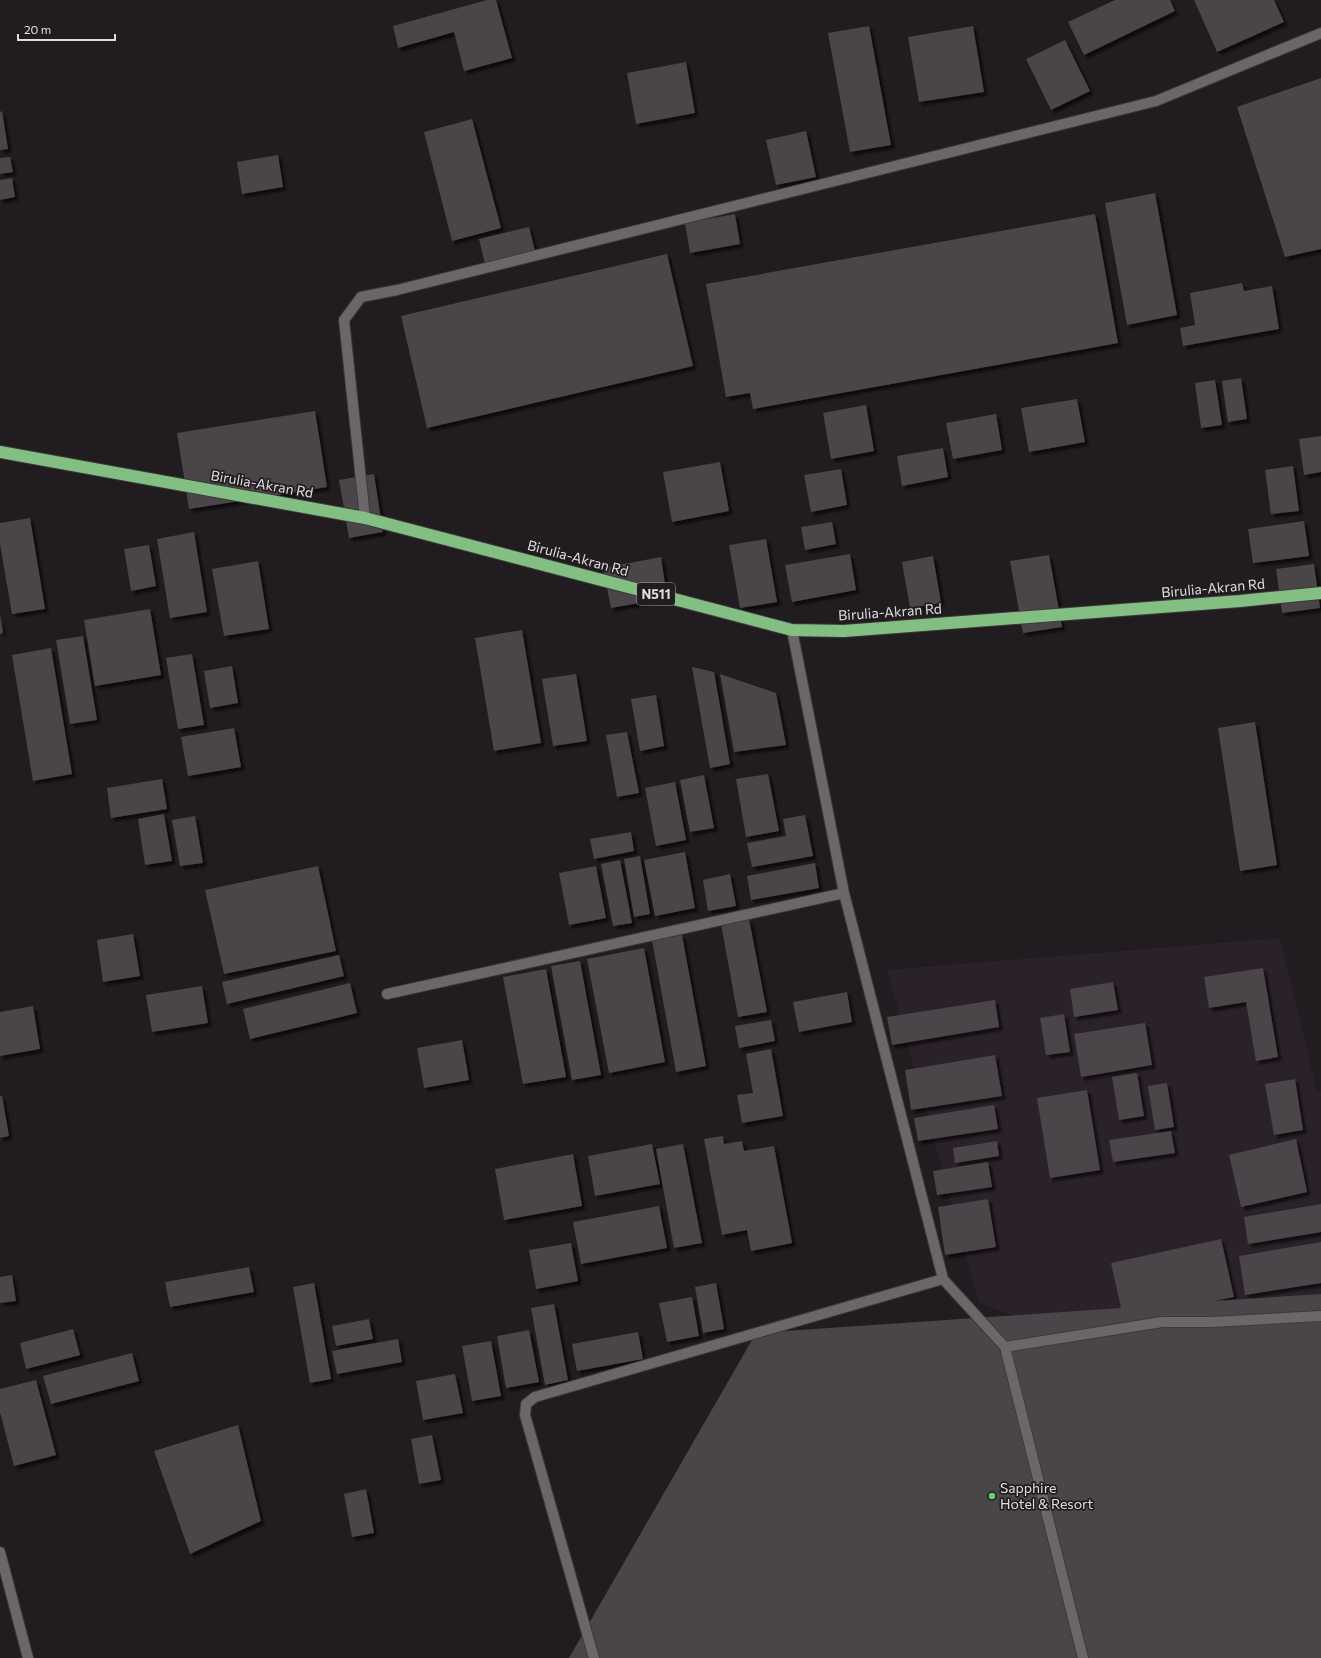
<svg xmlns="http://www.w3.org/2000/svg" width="1321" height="1658" viewBox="0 0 1321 1658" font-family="Commissioner,sans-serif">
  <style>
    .built { fill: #2b2128 }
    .building { fill: #4a4448; filter: url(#shadow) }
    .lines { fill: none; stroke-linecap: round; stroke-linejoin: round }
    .street-casing { stroke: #3d393c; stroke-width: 12 }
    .highway-casing { stroke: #3d393c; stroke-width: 14 }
    .street { stroke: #6b666a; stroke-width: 10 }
    .highway { stroke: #83bf82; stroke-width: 12 }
    .poi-dot { fill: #65d467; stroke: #201c1f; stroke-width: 1.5 }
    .labels { text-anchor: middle; stroke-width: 3.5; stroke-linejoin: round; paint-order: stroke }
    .shield { fill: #201c1f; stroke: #a6a2a5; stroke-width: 1 }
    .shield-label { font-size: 13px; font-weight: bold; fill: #e0dcdf }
    .street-label { font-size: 14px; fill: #e0dcdf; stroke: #201c1f }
    .poi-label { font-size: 14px; fill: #e0dcdf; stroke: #201c1f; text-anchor: start }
  </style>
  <defs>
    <filter id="shadow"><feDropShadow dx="3.5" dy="3.5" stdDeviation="1" flood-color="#0009"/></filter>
  </defs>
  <rect width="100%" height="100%" fill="#201c1f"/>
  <path class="built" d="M1280 938 1317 1090H1321V1658L1014 1316 979 1303 887 970Z"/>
  <path class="building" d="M487 0H496L512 58 464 71 454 32 398 48 393 26Z
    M1115 0H1170L1175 11 1084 55 1068 22Z
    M1194 0H1274L1284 22 1217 52Z
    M869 26 891 145 850 152 828 33Z
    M973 26 984 92 919 102 908 37Z
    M1065 40 1090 91 1051 110 1026 59Z
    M686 62 695 113 636 124 627 73Z
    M1321 78V249L1285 257 1237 107Z
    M2 111 8 149 0 150V112Z
    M472 119 501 228 452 241 424 132Z
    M806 131 816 177 776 185 766 140Z
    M278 155 283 187 242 194 237 162Z
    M10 157 13 172 0 174V158Z
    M12 178 15 197 0 200V180Z
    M1155 193 1177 315 1127 325 1105 203Z
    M735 214 740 244 690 253 685 223Z
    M1095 214 1118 343 753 409 750 393 726 397 706 284Z
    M529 227 535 251 485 264 479 239Z
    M667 254 693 366 427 428 401 316Z
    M1242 283 1244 291 1272 286 1279 329 1183 346 1180 328 1195 325 1190 293Z
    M1241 378 1247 419 1228 422 1222 381Z
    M1215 380 1222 425 1201 428 1195 383Z
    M1077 399 1085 442 1029 452 1021 408Z
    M866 405 874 451 831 459 823 413Z
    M315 411 327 487 189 509 177 433Z
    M996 414 1002 450 953 459 946 423Z
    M1321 436V472L1304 475 1299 439Z
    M943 448 948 477 902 486 897 456Z
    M720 462 729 511 672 522 663 472Z
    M1293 466 1299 511 1271 514 1265 470Z
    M841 469 847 505 811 512 804 475Z
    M374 474 383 532 349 538 339 480Z
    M30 518 45 609 12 614 0 544V523Z
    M1304 521 1309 556 1253 563 1248 529Z
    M832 522 836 544 805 550 801 527Z
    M194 532 207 612 170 618 157 539Z
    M766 539 777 602 740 608 729 545Z
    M149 545 156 586 131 591 124 549Z
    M850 554 856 590 792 602 785 565Z
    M1049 555 1062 627 1023 633 1010 561Z
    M933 556 941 603 910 608 902 562Z
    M661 557 667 598 611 608 603 568Z
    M258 561 269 629 224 636 212 569Z
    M1314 564 1320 608 1282 613 1276 569Z
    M150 609 161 675 95 686 84 620Z
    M0 614 3 633 0 634Z
    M522 630 541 743 494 751 475 638Z
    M83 636 97 720 70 724 56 640Z
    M51 648 72 774 33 781 12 655Z
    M192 654 204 725 178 729 166 658Z
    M232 666 238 703 210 708 204 671Z
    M692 667 714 672 730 764 710 768Z
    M576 674 587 741 553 746 542 679Z
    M720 674 776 693 786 745 734 752Z
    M656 695 664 746 640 751 631 699Z
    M1255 722 1277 865 1240 871 1218 728Z
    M234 728 241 767 188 776 181 737Z
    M627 732 639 793 617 797 606 735Z
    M768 774 779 831 746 837 736 779Z
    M704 775 714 828 690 832 680 780Z
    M162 779 167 809 111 818 107 788Z
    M675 782 686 840 656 846 645 788Z
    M164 814 172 861 145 865 138 819Z
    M805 815 813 856 752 867 747 843 786 836 783 819Z
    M195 816 203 863 180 866 172 820Z
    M631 832 634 851 594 859 590 839Z
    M685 852 695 908 655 916 644 860Z
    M640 856 650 914 634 917 624 859Z
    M620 860 632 923 613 926 601 864Z
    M815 863 819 888 751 900 747 876Z
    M318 866 336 951 224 974 205 890Z
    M596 866 606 918 569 925 559 873Z
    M730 874 736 906 708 911 703 880Z
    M749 919 767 1012 738 1017 721 924Z
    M133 934 140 976 103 982 97 940Z
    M682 935 706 1066 676 1072 652 940Z
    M644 948 665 1062 609 1073 587 959Z
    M339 955 344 976 227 1004 222 982Z
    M580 961 601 1075 572 1080 551 966Z
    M1263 968 1278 1057 1256 1061 1246 1002 1209 1008 1204 977Z
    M546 969 566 1077 523 1084 503 977Z
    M1113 982 1118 1010 1074 1017 1070 989Z
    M350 983 357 1013 250 1039 243 1009Z
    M202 986 208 1023 152 1032 146 995Z
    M847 992 852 1022 799 1032 793 1002Z
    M995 1000 999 1027 892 1045 887 1017Z
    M33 1006 40 1049 0 1056V1012Z
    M1064 1014 1070 1052 1046 1055 1040 1018Z
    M771 1020 775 1041 739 1048 735 1026Z
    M1145 1023 1152 1065 1081 1077 1074 1034Z
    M462 1040 469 1080 424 1088 417 1048Z
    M771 1049 783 1116 742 1123 737 1095 753 1093 746 1054Z
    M995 1055 1002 1096 911 1110 905 1070Z
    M1137 1073 1144 1116 1119 1120 1112 1077Z
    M1295 1079 1303 1130 1274 1135 1265 1084Z
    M1167 1083 1174 1127 1155 1130 1148 1086Z
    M1087 1090 1100 1170 1050 1178 1037 1098Z
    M0 1096H2L9 1136 0 1138Z
    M994 1105 998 1129 918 1141 914 1118Z
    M1171 1131 1175 1153 1113 1162 1109 1140Z
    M723 1136 724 1144 742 1141 744 1151 774 1146 792 1243 751 1251 747 1230 722 1235 704 1139Z
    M1296 1139 1307 1192 1241 1207 1229 1155Z
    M997 1141 999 1156 955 1163 953 1148Z
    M652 1144 660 1184 595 1196 588 1156Z
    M683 1144 702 1243 674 1248 656 1149Z
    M573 1154 582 1206 504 1220 495 1169Z
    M988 1162 992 1187 937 1195 933 1171Z
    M988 1199 996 1247 945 1255 938 1207Z
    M1321 1204V1232L1248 1244 1244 1217Z
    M659 1206 667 1248 581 1264 573 1222Z
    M1221 1239 1234 1297 1214 1301 1321 1294V1658H569L756 1333 1121 1308 1111 1263Z
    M1321 1242V1283L1245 1295 1239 1256Z
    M571 1243 578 1281 536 1289 529 1250Z
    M249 1267 254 1292 170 1307 165 1282Z
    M12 1275 16 1301 0 1303V1277Z
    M314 1283 331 1379 310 1383 293 1287Z
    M716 1283 724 1329 703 1333 695 1287Z
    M692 1297 699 1336 667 1342 659 1303Z
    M554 1304 568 1380 545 1385 531 1308Z
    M369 1319 373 1339 336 1346 332 1326Z
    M73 1329 80 1355 26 1369 20 1343Z
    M529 1330 539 1382 506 1388 497 1336Z
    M638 1332 643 1359 577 1371 572 1344Z
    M398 1339 402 1362 337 1374 332 1351Z
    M491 1341 501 1396 472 1401 462 1346Z
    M132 1353 139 1381 51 1404 43 1376Z
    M455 1374 463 1413 423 1420 416 1381Z
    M36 1380 56 1455 14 1466 0 1412V1389Z
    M238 1425 261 1521 190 1554 154 1451Z
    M432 1435 441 1480 419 1484 411 1439Z
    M366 1489 374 1533 352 1537 344 1494Z"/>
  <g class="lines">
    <defs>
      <path id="street" d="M365 518 344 320 361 297 397 290 1156 101 1321 33
        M792 630 844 893 943 1279 1005 1347 1083 1658
        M387 994 844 893
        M1005 1347 1162 1322H1213L1321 1316
        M0 1552 28 1658
        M594 1658 525 1415 526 1404 535 1397 943 1279"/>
      <path id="highway" d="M0 452 365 518 792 630 844 631 1240 601 1321 593"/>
    </defs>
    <use href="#street" class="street-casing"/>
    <use href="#highway" class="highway-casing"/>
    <use href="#street" class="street"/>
    <use href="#highway" class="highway"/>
  </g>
  <circle class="poi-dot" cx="992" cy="1496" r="4"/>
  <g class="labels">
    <rect class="shield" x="637" y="583" width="38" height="22" rx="3"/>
    <g class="shield-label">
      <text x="656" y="599">N511</text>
    </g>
    <g class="street-label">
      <text transform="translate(262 484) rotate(10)" y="5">Birulia-Akran Rd</text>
      <text transform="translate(578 558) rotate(15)" y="5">Birulia-Akran Rd</text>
      <text transform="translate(1213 588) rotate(-5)" y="5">Birulia-Akran Rd</text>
      <text transform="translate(890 612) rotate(-4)" y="5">Birulia-Akran Rd</text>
    </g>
    <g class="poi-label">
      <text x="1000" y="1493">Sapphire<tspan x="1000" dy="16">Hotel &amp; Resort</tspan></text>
    </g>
  </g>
  <path d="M18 34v6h97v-6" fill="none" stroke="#e0dcdf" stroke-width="2"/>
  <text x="24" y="34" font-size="12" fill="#e0dcdf" stroke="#201c1f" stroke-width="3" paint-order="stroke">20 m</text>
</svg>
